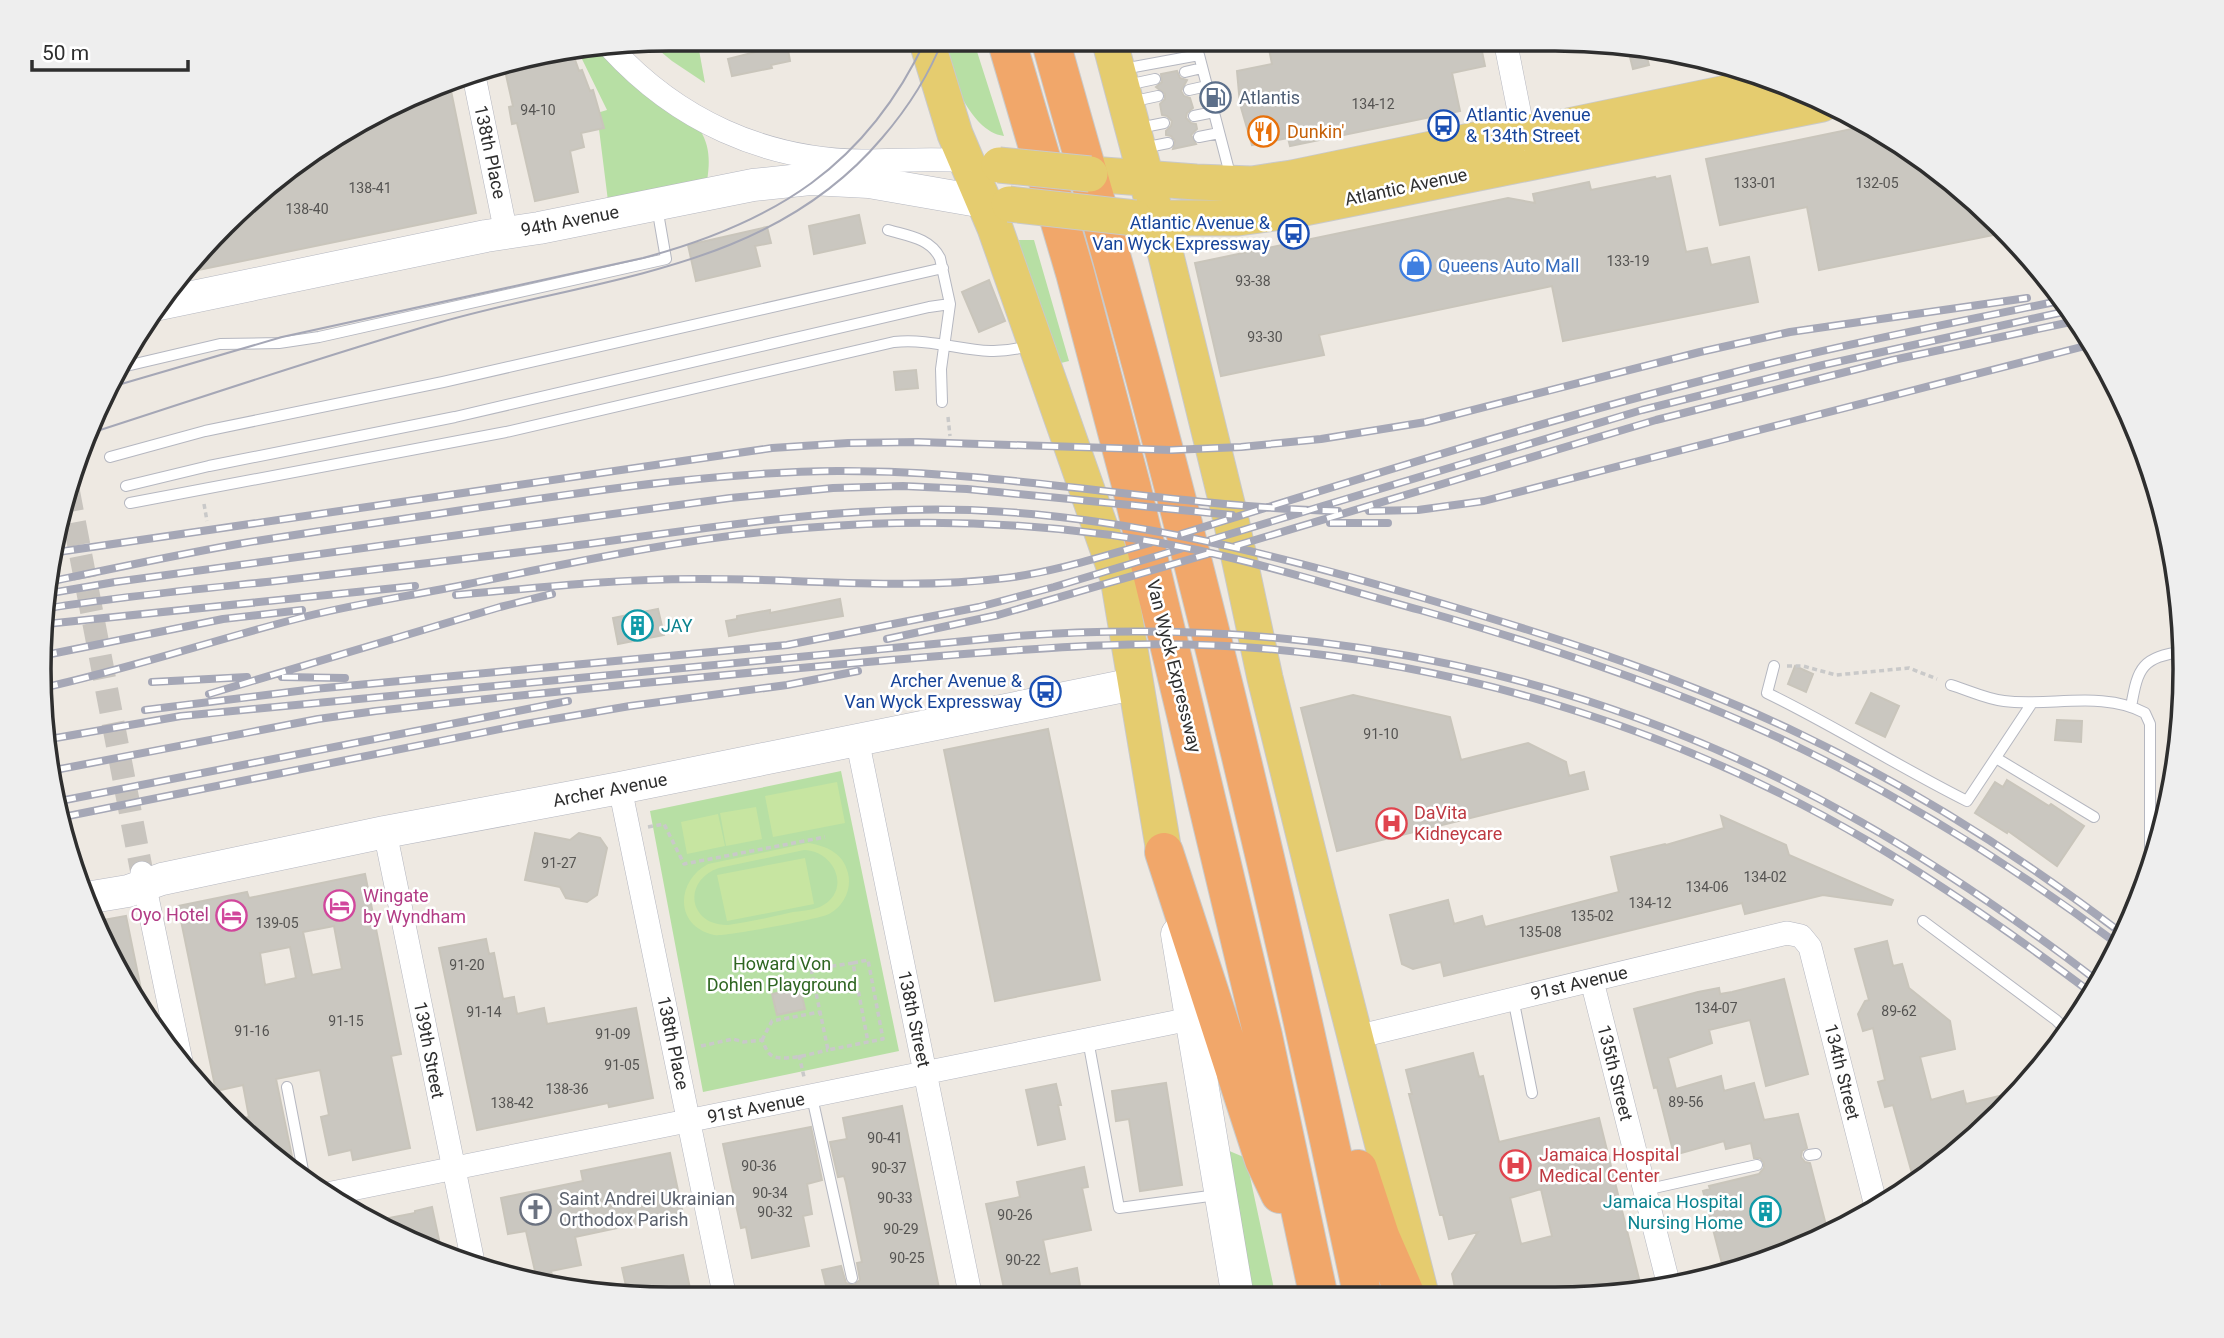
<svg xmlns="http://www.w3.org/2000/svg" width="2224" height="1338" viewBox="0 0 2224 1338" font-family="Roboto,sans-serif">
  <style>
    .green { fill: #b7dfa4 }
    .pitch { fill: #c7e5a1; fill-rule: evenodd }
    .building { fill: #cac7c0; stroke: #c9c5bb; stroke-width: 2; fill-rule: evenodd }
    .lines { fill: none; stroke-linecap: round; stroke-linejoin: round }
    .street-tunnel { stroke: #c8c4be; stroke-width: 23; stroke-dasharray: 23 11; stroke-linecap: butt }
    .lane-casing { stroke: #b5b7c0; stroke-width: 12 }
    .street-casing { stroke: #b5b7c0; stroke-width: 24 }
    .secondary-casing { stroke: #b5b7c0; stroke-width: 33 }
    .primary-casing { stroke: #c9c9c9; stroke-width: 37 }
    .highway-casing { stroke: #c9c9c9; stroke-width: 40 }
    .path { stroke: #c9c9c9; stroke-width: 3.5; stroke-dasharray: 5 3.5; stroke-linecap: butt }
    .lane { stroke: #fff; stroke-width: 10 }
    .street { stroke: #fff; stroke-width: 23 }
    .secondary { stroke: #fff; stroke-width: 32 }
    .primary { stroke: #e5cc6f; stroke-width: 35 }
    .highway { stroke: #f1a76a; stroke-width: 38 }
    .tram { stroke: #a5a7b6; stroke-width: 2 }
    .rail-casing { stroke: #a5a7b6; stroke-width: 8 }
    .rail { stroke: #fff; stroke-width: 5; stroke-dasharray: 16; stroke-linecap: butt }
    .primary-bridge-casing { stroke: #c9c9c9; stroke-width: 37; stroke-linecap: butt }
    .primary-bridge { stroke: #e5cc6f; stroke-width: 35 }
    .labels { text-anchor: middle; stroke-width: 5; stroke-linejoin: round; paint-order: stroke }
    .number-label { font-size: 14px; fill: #555452 }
    .service-label { font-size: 18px; fill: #4e5e75; stroke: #fff; text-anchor: start }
    .transit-label { font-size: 18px; fill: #164399; stroke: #fff; text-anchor: end }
    .food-label { font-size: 18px; fill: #c56008; stroke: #fff; text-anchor: start }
    .street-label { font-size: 18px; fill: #2e2e2e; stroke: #fff }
    .shop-label { font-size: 18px; fill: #366cbe; stroke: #fff; text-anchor: start }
    .culture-label { font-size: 18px; fill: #0d838f; stroke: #fff; text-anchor: start }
    .health-label { font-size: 18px; fill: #be3a42; stroke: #fff; text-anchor: start }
    .hotel-label { font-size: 18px; fill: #b23c85; stroke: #fff; text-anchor: start }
    .park-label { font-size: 18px; fill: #2f6622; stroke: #fff }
    .worship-label { font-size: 18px; fill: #5b616d; stroke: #fff; text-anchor: start }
    .rim { fill: none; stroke: #2e2e2e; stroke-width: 3.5 }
  </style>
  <rect width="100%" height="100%" fill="#eee9e2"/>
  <path class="green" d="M669 39H697L705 83 672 61 649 42Z
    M939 39H973L1004 136C968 131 949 69 939 39Z
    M601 50 700 130C710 146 710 162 707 181L608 201 597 113 607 110 579 53Z
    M1019 240H1034L1069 361 1061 363 1021 259Z
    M841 771 899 1051 703 1092 650 811Z
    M1227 1150 1246 1158 1276 1298H1253Z"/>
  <path class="pitch" d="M837 782 845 823 773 837 765 796Z
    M756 807 762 839 726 846 720 813Z
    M718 814 725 846 687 854 681 822Z
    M808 843C827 846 843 853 848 873 852 889 844 906 829 914 820 919 723 937 714 935 674 926 676 881 708 864ZM804 850C836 851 852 892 820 907 812 910 802 911 793 912 772 917 750 922 728 925 688 926 682 880 719 868Z
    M805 858 814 904 727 921 717 875Z"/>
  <path class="building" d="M1267 39 1383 40 1385 47 1421 40H1470L1471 44 1480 42 1485 66 1452 73 1460 111 1290 146 1288 138 1252 145 1240 104 1237 71 1272 64Z
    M787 44 790 61 771 65 772 68 732 76 728 59Z
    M1645 50 1649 65 1633 69 1629 53Z
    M573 54 579 71 582 70 590 91 593 90 604 128 581 133 584 147 570 151 578 192 535 201 517 123 512 124 509 107 513 106 504 66Z
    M1177 71 1180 78 1187 80 1181 91 1184 96 1190 98 1193 108 1187 113 1186 118 1191 123 1196 124 1197 129 1191 135 1196 144 1173 149 1175 141 1171 136 1166 135V131L1171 126 1172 121 1167 116 1162 115 1160 104 1165 99V94L1156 87 1162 82 1161 74Z
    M449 81 476 213 189 272 285 169Z
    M1866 126 1906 145 2001 223 2008 232 1819 270 1807 207 1720 225 1706 159Z
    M1670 176 1686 252 1707 248 1711 265 1749 257 1758 302 1563 341 1552 286 1319 335 1324 355 1221 376 1195 263 1508 198 1535 203 1533 194 1589 182 1591 190 1655 177 1656 179Z
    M859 215 865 243 814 254 809 226Z
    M767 227 771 243 755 246 760 266 696 281 688 245Z
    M989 280 1005 321 979 332 962 292Z
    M916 370 918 388 896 390 894 372Z
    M840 599 843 616 729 636 726 621 737 619V616L770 610V613Z
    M658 609 664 635 618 644 613 618Z
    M1795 666 1813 674 1806 692 1788 684Z
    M1871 693 1899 706 1885 737 1856 723Z
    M1353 695 1450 717 1461 760 1528 743 1566 762 1569 776 1584 772 1588 789 1337 851 1301 708Z
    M2057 720 2082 721 2081 742 2055 740Z
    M1048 729 1100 980 995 1001 944 750Z
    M2007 780 2049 806 2051 804 2084 826 2057 866 2008 831 2007 833 1975 813 1995 782 2003 787Z
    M1721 816 1786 845 1789 855 1893 900 1891 905 1823 895 1745 914 1742 903 1444 976 1441 962 1413 969 1402 964 1390 915 1448 900 1454 924 1482 916 1485 927 1619 892 1611 857 1665 844 1666 845 1724 828Z
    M535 833 570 840 579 833 600 838 607 848 597 895 587 902 566 898 560 887 525 880Z
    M365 874 401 1054 391 1056 410 1148 353 1160 351 1150 329 1155 321 1117 329 1115 320 1070 276 1079 295 1171 240 1119 249 1117 243 1085 216 1091 178 906 247 892 249 898ZM334 926 342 969 312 975 303 932ZM290 947 296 978 265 985 260 953Z
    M126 916 142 994 138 995 98 921Z
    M486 939 489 954 494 953 503 999 514 997 517 1014 544 1008 547 1024 636 1008 653 1098 609 1107 608 1103 477 1130 439 948Z
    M1887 941 1893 966 1902 964 1909 988 1950 1021 1955 1049 1920 1057 1931 1100 1963 1091 1966 1104 2016 1092 1995 1115 1972 1121 1976 1137 1971 1143 1928 1174 1913 1177 1893 1105 1885 1107 1878 1082 1885 1080 1873 1028 1863 1031 1858 1014 1865 1001 1869 1000 1855 949Z
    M1784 979 1808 1074 1766 1086 1750 1020 1709 1030 1712 1043 1668 1058 1676 1089 1721 1076 1724 1091 1754 1083 1764 1120 1798 1114 1807 1148 1802 1151 1801 1157 1805 1162 1810 1163 1828 1233 1725 1275 1703 1191 1710 1189 1709 1186 1759 1174 1764 1168V1163L1760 1158H1754L1751 1143 1726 1149 1724 1141 1674 1155 1657 1087 1654 1088 1634 1009 1698 992 1719 988 1720 994 1732 992Z
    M800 988 805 1009 777 1015 772 994Z
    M1473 1053 1479 1077 1483 1076 1499 1142 1599 1118 1642 1291 1597 1298H1449L1455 1288 1452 1274 1478 1232 1449 1239 1443 1215H1440L1409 1094H1412L1406 1070ZM1541 1189 1552 1236 1521 1244 1510 1198Z
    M1166 1083 1182 1185 1140 1191 1129 1119 1116 1121 1112 1091Z
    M1056 1084 1061 1105H1058L1065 1139 1038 1145 1026 1090Z
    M902 1106 941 1298H829L822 1270 841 1266 846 1283 854 1285 860 1280 857 1263 862 1262 846 1183 844 1176 838 1177 830 1142 847 1139 843 1118Z
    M811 1127 822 1180 807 1184 812 1214 803 1216 809 1246 752 1258 746 1227 741 1228 723 1144Z
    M670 1153 683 1214 575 1237 581 1265 551 1271 554 1284 537 1280 526 1231 508 1234 501 1198 583 1181 581 1171Z
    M1084 1167 1088 1187 1082 1188 1091 1230 1043 1240 1050 1274 1077 1268 1082 1298H1006L986 1204 1020 1197 1017 1182Z
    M432 1207 442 1254 374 1221 415 1213V1211Z
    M683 1255 692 1298H669L667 1287 628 1295 622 1268Z"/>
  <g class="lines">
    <path class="street-tunnel" d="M68 489 142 873"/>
    <defs>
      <path id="lane" d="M1123 69 1199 55 1231 178
        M1185 72 1202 68
        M1127 85 1155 79
        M1189 90 1207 86
        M1130 102 1158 96
        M1194 116 1214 112
        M1139 128 1164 123
        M1199 137 1219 133
        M1143 148 1168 143
        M888 230C908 236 930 238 940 258L950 304 941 369 942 402
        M122 365V367L220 344 279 343 319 337 666 259 657 207
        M110 457 205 431 443 382 943 268
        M126 486 209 466 455 417 929 307 950 304
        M130 503 506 432 894 342C945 337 981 362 1030 345
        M1774 666 1767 693C1835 726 1899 767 1967 801L2032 703
        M1951 685C1968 690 1986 699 2004 701 2049 707 2103 690 2145 713L2150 724V856L2153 858
        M2131 707C2138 666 2142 658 2184 651
        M1996 758 2094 817
        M1923 921 2056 1020 2068 1032
        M1513 998 1532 1093
        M1088 1040 1119 1208 1217 1195
        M287 1087 305 1181
        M812 1097 852 1278
        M1809 1155 1816 1154
        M1645 1190 1757 1165"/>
      <path id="street" d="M1505 40 1526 146
        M611 48C677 120 764 160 862 161 898 161 932 158 968 161
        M473 71 506 233
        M857 739 971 1298
        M620 788 725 1298
        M385 832 474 1267
        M142 873 182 1066
        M1592 981 1669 1286
        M1356 1037 1787 933 1801 936 1810 947 1877 1210
        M322 1195 1190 1019"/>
      <path id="secondary" d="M159 304 486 236 539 228 753 185 810 179 869 182 984 202
        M86 898 128 891 162 879 385 832 620 788 1134 684
        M1177 934 1238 1298"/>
      <path id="primary" d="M926 39 955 134 995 228 1118 578 1164 852
        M1109 39 1157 219 1231 520 1265 678 1318 892 1422 1298
        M1090 174 1196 182 1252 184 1292 178 1499 135 1549 130 1779 82
        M1135 218H1238L1289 211 1822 104"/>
      <path id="highway" d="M1006 39 1075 273 1131 485 1263 1036 1319 1298
        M1050 39C1085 165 1122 290 1155 416 1232 708 1301 1003 1363 1298
        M1164 852 1264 1160 1280 1194
        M1358 1169 1380 1236 1407 1298"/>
    </defs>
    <use href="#lane" class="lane-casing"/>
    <use href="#street" class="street-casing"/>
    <use href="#secondary" class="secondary-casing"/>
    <use href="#primary" class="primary-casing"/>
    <use href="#highway" class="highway-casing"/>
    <path class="path" d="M948 417 950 436
      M204 504 207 521
      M1787 666H1803L1836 675 1909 668 1937 679
      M648 827 664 824 684 864 825 837
      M853 963 868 960 883 1039 828 1050 811 969 853 963 868 1042
      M762 1040 772 1021 820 1012
      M701 1046 733 1039 744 1042 762 1040C765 1046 766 1051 771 1055 782 1063 814 1053 828 1050
      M799 1055 804 1077"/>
    <use href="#lane" class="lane"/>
    <use href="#street" class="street"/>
    <use href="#secondary" class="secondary"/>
    <use href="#primary" class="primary"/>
    <use href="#highway" class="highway"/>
    <path class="tram" d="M111 387 282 337 643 258C774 223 867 166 926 39
      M88 434C206 396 323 356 441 322 598 277 770 271 882 138 907 109 929 75 943 39"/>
    <defs>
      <path id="rail" d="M1369 511 1418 510 1484 501 2093 344
        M1330 523H1388
        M1181 534C1363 478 1544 420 1728 374 1839 345 1952 323 2064 300
        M1210 540 1642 410 1823 365 2072 310
        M1235 546 1656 420 1893 360 2080 320
        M58 552 772 448 848 443 918 442 1171 450 1241 447 1321 439 1426 422 1700 352 1790 332 2027 298
        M53 581C115 568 176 555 238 544 322 530 405 519 489 506 605 489 721 472 838 471 1006 470 1171 507 1338 511
        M51 593 115 582 730 498 833 488 903 486 967 489 1232 515
        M456 595C535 588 614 579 694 579 798 578 903 591 1006 578 1055 572 1103 556 1150 543
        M49 608C124 596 200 589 276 581 367 571 457 559 547 549 688 532 828 505 971 510 1122 516 1266 552 1410 594 1542 633 1675 674 1800 734 1915 789 2023 858 2124 935
        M46 624 415 586
        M887 639 998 615 1208 554
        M41 656 223 619 302 610
        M282 677 345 678
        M152 682 247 677
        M42 688C128 669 211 641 296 619 352 604 411 596 468 584 579 561 691 537 804 528 936 517 1068 523 1197 550 1273 566 1346 590 1420 610 1547 646 1684 691 1802 749 1914 804 2019 870 2119 945
        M209 694 500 607 552 594
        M145 710 314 689 787 645 979 607 1054 587 1180 549
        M50 739 181 716 1017 636C1315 614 1601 673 1861 822 1944 869 2023 924 2099 982
        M55 770 318 719 376 711C547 692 718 675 890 660 1016 650 1142 637 1269 649 1480 668 1686 734 1868 841 1946 887 2021 940 2093 994
        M60 801 568 701
        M63 817 525 724 630 706 787 685 858 671"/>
    </defs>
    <use href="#rail" class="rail-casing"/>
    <use href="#rail" class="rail"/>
    <defs>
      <path id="primary-bridge" d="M999 165 1090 174
        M1009 204 1135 218"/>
    </defs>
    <use href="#primary-bridge" class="primary-bridge-casing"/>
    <use href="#primary-bridge" class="primary-bridge"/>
  </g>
  <defs>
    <symbol id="fuel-ring" viewBox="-11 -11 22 22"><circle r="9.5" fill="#fff" stroke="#5c6f8a" stroke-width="1.5"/><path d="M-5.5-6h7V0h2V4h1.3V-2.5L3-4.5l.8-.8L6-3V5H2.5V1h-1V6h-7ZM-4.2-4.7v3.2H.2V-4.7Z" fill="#5c6f8a"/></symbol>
    <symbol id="bus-ring" viewBox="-11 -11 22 22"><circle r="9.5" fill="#fff" stroke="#1a4fb4" stroke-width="1.5"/><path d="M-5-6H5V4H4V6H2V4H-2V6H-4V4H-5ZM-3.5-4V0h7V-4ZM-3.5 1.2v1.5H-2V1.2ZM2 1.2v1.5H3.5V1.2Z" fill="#1a4fb4"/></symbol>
    <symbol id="restaurant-ring" viewBox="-11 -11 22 22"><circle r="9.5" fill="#fff" stroke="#e8710a" stroke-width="1.5"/><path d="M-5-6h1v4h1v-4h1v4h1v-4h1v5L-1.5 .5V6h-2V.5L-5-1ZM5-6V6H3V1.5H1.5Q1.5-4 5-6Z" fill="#e8710a"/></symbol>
    <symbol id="shop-ring" viewBox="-11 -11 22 22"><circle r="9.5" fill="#fff" stroke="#3f7fe0" stroke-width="1.5"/><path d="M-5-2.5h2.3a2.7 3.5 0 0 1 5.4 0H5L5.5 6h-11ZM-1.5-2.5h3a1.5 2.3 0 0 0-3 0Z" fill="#3f7fe0"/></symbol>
    <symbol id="building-ring" viewBox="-11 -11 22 22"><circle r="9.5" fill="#fff" stroke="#0f9aa8" stroke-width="1.5"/><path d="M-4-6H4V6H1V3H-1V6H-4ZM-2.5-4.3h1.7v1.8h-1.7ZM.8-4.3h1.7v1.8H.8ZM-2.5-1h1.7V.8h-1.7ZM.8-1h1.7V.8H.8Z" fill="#0f9aa8"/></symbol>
    <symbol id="hospital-ring" viewBox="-11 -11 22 22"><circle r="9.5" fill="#fff" stroke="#e0444e" stroke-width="1.5"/><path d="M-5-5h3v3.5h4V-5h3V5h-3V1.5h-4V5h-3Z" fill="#e0444e"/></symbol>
    <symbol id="hotel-ring" viewBox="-11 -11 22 22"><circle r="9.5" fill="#fff" stroke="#d1479c" stroke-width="1.5"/><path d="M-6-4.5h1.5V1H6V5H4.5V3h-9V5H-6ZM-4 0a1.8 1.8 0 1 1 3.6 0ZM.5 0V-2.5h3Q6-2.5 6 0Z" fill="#d1479c"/></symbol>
    <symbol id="church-ring" viewBox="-11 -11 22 22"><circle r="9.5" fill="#fff" stroke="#6b7280" stroke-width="1.5"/><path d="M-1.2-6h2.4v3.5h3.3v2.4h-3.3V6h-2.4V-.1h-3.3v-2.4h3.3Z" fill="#6b7280"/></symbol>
  </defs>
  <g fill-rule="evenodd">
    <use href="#fuel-ring" x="1198" y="80" width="35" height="35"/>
    <use href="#bus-ring" x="1426" y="108" width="35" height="35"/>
    <use href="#restaurant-ring" x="1246" y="114" width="35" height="35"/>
    <use href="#bus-ring" x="1276" y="216" width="35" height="35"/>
    <use href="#shop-ring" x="1398" y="248" width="35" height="35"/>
    <use href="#building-ring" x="620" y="608" width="35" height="35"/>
    <use href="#bus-ring" x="1028" y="674" width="35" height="35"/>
    <use href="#hospital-ring" x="1374" y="806" width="35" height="35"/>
    <use href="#hotel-ring" x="322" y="888" width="35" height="35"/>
    <use href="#hotel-ring" x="214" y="898" width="35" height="35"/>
    <use href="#hospital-ring" x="1498" y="1148" width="35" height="35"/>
    <use href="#church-ring" x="518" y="1192" width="35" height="35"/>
    <use href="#building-ring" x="1748" y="1194" width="35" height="35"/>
  </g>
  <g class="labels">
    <g class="number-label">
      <text x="1373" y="109">134-12</text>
      <text x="538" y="115">94-10</text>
      <text x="1755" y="188">133-01</text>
      <text x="1877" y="188">132-05</text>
      <text x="370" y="193">138-41</text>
      <text x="307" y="214">138-40</text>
      <text x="1628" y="266">133-19</text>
      <text x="1253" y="286">93-38</text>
      <text x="1265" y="342">93-30</text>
      <text x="1381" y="739">91-10</text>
      <text x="559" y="868">91-27</text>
      <text x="1765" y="882">134-02</text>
      <text x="1707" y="892">134-06</text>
      <text x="1650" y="908">134-12</text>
      <text x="1592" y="921">135-02</text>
      <text x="277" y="928">139-05</text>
      <text x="1540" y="937">135-08</text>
      <text x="467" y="970">91-20</text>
      <text x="1716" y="1013">134-07</text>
      <text x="1899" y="1016">89-62</text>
      <text x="484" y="1017">91-14</text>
      <text x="346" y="1026">91-15</text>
      <text x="252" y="1036">91-16</text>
      <text x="613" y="1039">91-09</text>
      <text x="622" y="1070">91-05</text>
      <text x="567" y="1094">138-36</text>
      <text x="1686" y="1107">89-56</text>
      <text x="512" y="1108">138-42</text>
      <text x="885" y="1143">90-41</text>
      <text x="759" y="1171">90-36</text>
      <text x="889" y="1173">90-37</text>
      <text x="770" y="1198">90-34</text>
      <text x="895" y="1203">90-33</text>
      <text x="775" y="1217">90-32</text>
      <text x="1015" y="1220">90-26</text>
      <text x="901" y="1234">90-29</text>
      <text x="907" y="1263">90-25</text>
      <text x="1023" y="1265">90-22</text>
    </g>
    <g class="service-label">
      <text x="1239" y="104">Atlantis</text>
    </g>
    <g class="transit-label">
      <text x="1466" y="121" text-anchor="start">Atlantic Avenue<tspan x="1466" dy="21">&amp; 134th Street</tspan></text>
      <text x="1270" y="229">Atlantic Avenue &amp;<tspan x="1270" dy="21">Van Wyck Expressway</tspan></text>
      <text x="1022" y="687">Archer Avenue &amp;<tspan x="1022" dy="21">Van Wyck Expressway</tspan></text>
    </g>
    <g class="food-label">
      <text x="1287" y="138">Dunkin'</text>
    </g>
    <g class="street-label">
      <text transform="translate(490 152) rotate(78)" y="6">138th Place</text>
      <text transform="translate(1406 187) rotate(-12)" y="6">Atlantic Avenue</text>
      <text transform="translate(570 221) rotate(-11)" y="6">94th Avenue</text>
      <text transform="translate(1174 666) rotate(76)" y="6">Van Wyck Expressway</text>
      <text transform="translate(610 790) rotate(-11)" y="6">Archer Avenue</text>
      <text transform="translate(1579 983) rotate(-13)" y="6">91st Avenue</text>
      <text transform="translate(914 1019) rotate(78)" y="6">138th Street</text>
      <text transform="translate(673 1043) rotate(78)" y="6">138th Place</text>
      <text transform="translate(429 1050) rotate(79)" y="6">139th Street</text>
      <text transform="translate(1842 1072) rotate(76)" y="6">134th Street</text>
      <text transform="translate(1615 1073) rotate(76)" y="6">135th Street</text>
      <text transform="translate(756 1108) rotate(-11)" y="6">91st Avenue</text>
    </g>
    <g class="shop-label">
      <text x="1438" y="272">Queens Auto Mall</text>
    </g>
    <g class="culture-label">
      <text x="661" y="632">JAY</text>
      <text x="1743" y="1208" text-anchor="end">Jamaica Hospital<tspan x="1743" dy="21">Nursing Home</tspan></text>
    </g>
    <g class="health-label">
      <text x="1414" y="819">DaVita<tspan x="1414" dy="21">Kidneycare</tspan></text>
      <text x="1539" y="1161">Jamaica Hospital<tspan x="1539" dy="21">Medical Center</tspan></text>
    </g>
    <g class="hotel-label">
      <text x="363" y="902">Wingate<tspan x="363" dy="21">by Wyndham</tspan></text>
      <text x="209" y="921" text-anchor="end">Oyo Hotel</text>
    </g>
    <g class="park-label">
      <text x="782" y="970">Howard Von<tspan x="782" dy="21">Dohlen Playground</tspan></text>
    </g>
    <g class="worship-label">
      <text x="559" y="1205">Saint Andrei Ukrainian<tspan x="559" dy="21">Orthodox Parish</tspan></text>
    </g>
  </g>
  <path d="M0 0H2224V1338H0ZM669 51H1555A618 618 0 0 1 2173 669V669A618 618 0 0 1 1555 1287H669A618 618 0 0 1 51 669V669A618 618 0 0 1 669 51Z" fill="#eee" fill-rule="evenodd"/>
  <path class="rim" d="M669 51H1555A618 618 0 0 1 2173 669V669A618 618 0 0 1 1555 1287H669A618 618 0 0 1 51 669V669A618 618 0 0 1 669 51Z"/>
  <path d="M32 60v10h156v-10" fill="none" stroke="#2e2e2e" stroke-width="3.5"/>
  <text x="42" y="60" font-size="21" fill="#2e2e2e" stroke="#ffffff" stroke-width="5" paint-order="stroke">50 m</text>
</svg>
